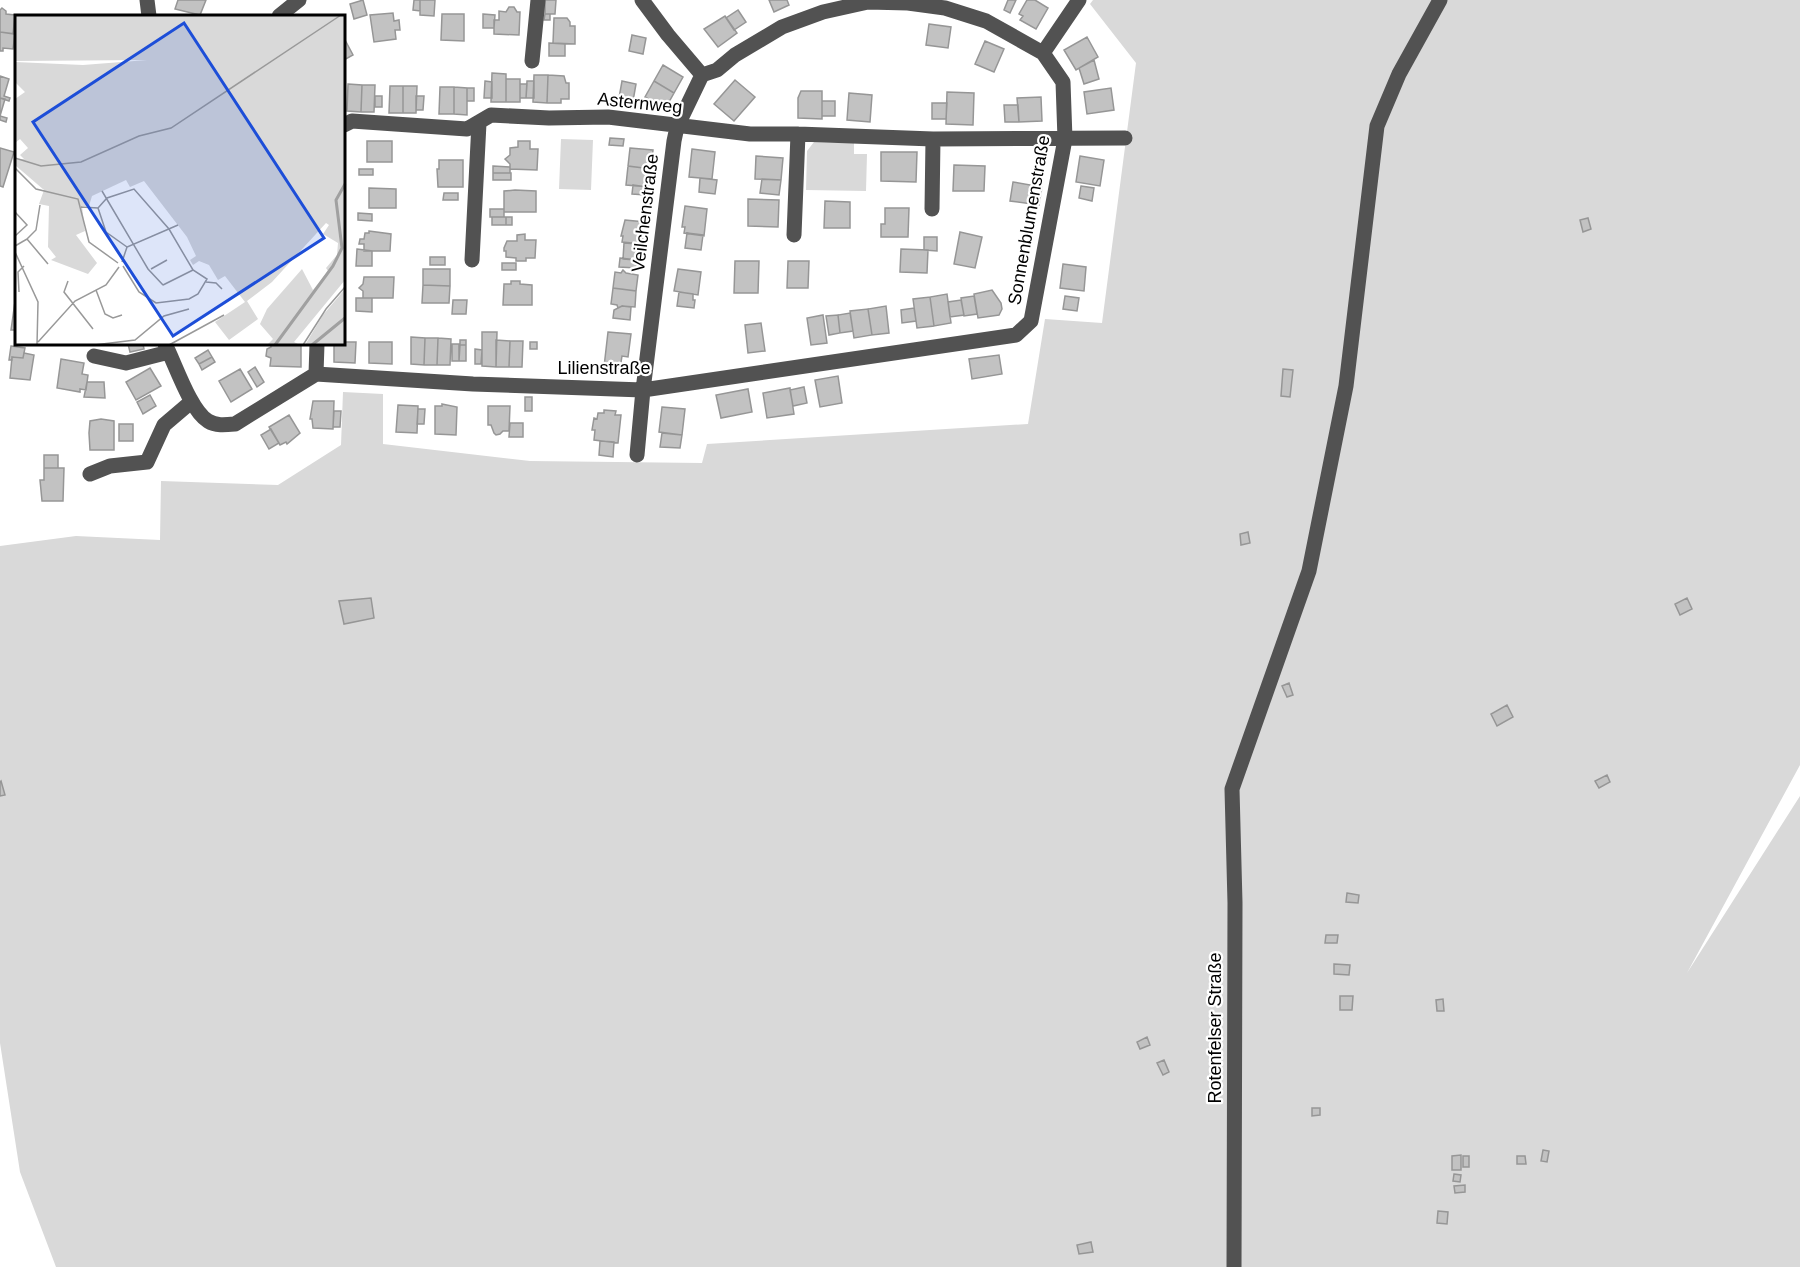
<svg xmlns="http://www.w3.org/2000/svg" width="1800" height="1267" viewBox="0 0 1800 1267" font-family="Arial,sans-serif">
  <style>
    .green { fill: #d9d9d9 }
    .building { fill: #c2c2c2; stroke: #969696; stroke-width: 1.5 }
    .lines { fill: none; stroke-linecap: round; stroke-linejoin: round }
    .minor { stroke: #525252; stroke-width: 15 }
    .labels { text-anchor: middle; stroke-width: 4.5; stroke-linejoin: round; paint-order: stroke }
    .street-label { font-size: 18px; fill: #000; stroke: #fff }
    .inset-river { fill: none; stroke: #a0a0a0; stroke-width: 3 }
    .inset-road { fill: none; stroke: #999; stroke-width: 1.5 }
    .view { fill: #1d4ed8; fill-opacity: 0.15; stroke: #1d4ed8; stroke-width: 3 }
    .inset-edge { fill: none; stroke: #000; stroke-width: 3 }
  </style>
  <rect width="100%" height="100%" fill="#fff"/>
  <path class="green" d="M1093 0H1800V765L1687 973 1800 796V1267H56L20 1172 0 1043V546L76 536 160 540 161 481 278 485 341 445 343 392 383 394V444L530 461 702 463 707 444 1028 424 1045 319 1102 323 1136 63 1090 4Z
    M561 139 593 140 591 190 559 189Z
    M814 142 854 143V154H867L866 191 806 190 807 151Z"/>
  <path class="building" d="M178 0H206L200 15 175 9Z
    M363 0 367 15 354 19 350 4Z
    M414 0H420V11L413 10Z
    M420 0H435L434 16 420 15Z
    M545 0H556L555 14H545Z
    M769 0H787L789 5 774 12Z
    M1008 0H1016L1010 13 1004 10Z
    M1027 0H1035L1048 8 1036 29 1020 20 1023 16 1019 14Z
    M509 7H514L517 12H520L519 35 494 34V20H499V11L506 12Z
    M2 8 6 11V14L15 15 13 34 0 32V10Z
    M738 10 746 22 734 30 726 18Z
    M393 13 394 21 399 20 400 30H395L396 39 374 42 370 15Z
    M442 14H464V41L441 40Z
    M483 14 495 15 494 28H483Z
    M545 14H550V20H544Z
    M725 16 737 33 718 47 704 29Z
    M554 18H567L570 22V26H575V44L553 43Z
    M929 24 951 27 948 48 926 45Z
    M0 32 15 34 13 49 3 48V51H0Z
    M632 35 646 38 643 54 629 51Z
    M1087 37 1098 57 1076 70 1064 50Z
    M344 38 353 55 344 60Z
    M985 41 1004 49 994 72 975 64Z
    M549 43 565 44V56H549Z
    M1094 60 1099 79 1084 84 1079 68Z
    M663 65 683 77 674 93 654 81Z
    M492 73 506 74V102H491Z
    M534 75H548L547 103 533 102Z
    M548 75 564 76 566 83H569V99H561V103H547Z
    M0 76 9 79 4 96 10 98 9 101 0 98Z
    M506 79H520V102H506Z
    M735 80 755 97 734 121 714 104Z
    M485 81 492 82V98H484Z
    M527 81H534V98H526Z
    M622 81 636 84 633 101 619 98Z
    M654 81 674 93 665 109 645 97Z
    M348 84 362 85 361 112 347 111Z
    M520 84H527L526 98H520Z
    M362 85H375L374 112H361Z
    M390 86H403V113H389Z
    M403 86H417L416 113H403Z
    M440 87H454V114H439Z
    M454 87 467 88V115L454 114Z
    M467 88H474V101H467Z
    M1111 88 1114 110 1087 114 1084 92Z
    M801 91H822V119L798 118V98Z
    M947 92 974 93 973 125 946 124Z
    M849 93 872 95 870 122 847 120Z
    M375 96H382V107H375Z
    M416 96H424L423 110H416Z
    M1041 97 1042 121 1019 122 1017 98Z
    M0 98 5 99 0 116 7 118 6 122 0 120Z
    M822 101H835V116H822Z
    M932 103H947L946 119H932Z
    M1004 105H1018L1019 122H1005Z
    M610 138 624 139 623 146 609 145Z
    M367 141H392V162H367Z
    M518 141H530V149H538L537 170 510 169V164L505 159 510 155V148L518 147Z
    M0 148 14 152 3 187 0 186Z
    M630 148 653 150 651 169 628 166Z
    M692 149 715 152 712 179 689 177Z
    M881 152H917L916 182 881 181Z
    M756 156 783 158 781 180 755 179Z
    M1080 156 1104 160 1100 186 1076 182Z
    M439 160H463V187H438L437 169H439Z
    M954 165 985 166 984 191H953Z
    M493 166 510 167V173H493Z
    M628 166 651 169 649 187 626 185Z
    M359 169H373V175H359Z
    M493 173H511V180H493Z
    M700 178 717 180 715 194 699 192Z
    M762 179 781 180 779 195 760 193Z
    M1013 182 1042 187 1039 205 1010 201Z
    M633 185 647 187 646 195 632 194Z
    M1081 186 1094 188 1092 201 1079 198Z
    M369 188 396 189V208H369Z
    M515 190 536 191V212H504V191Z
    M444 193H458V200H443Z
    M748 199 779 200 778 227 748 226Z
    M825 201 850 202V228H824Z
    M685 206 707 209 704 236 684 233 685 227H682Z
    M885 208H909L908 237H881V224H885Z
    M490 209H504V217H490Z
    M358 213 372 214V221L358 220Z
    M492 217H506V225H492Z
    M506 217H512V225H506Z
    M1588 218 1591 229 1583 232 1580 220Z
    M625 220 645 222 642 244 622 242 623 236H621Z
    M369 231 391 234 390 251H364V244H359L360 239H364L365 233H369Z
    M960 232 982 237 975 268 954 264Z
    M687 233 703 235 701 250 685 248Z
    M525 234V240H536L535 258H526V261H516V258L506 257V251H504V248L507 241H517V235Z
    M924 237H937V251L924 250Z
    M624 243 638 244 637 260 623 259Z
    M357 249 372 251V266H356Z
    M901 249 928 250 927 273 900 272Z
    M430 257H445V265H430Z
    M620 258 637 260 636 268 619 267Z
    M735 261H759L758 293H734Z
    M788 261H809L808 288H787Z
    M502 263H516V270H502Z
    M1063 264 1086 267 1084 291 1060 288Z
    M423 269H450V286L423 285Z
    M678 269 701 272 698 295 674 291Z
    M623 270 626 273 638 275 636 291 613 288 615 272 621 273Z
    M364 277H394L393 298H363V291L359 288 363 284Z
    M511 281H520V284L532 285V305H503L504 284H511Z
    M423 285 450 286 449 303H422Z
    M613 288 636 291 635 307 622 306 618 308 617 305 611 304Z
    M992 290 1001 303 1002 309 999 315 978 318 974 294Z
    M679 292 693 294V300H695L694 308 677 306Z
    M16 294V317L13 316Z
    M947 294 951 323 934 326 930 297Z
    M974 296 977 314 964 316 961 298Z
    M1065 296 1079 298 1077 311 1063 309Z
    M930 297 934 326 917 328 913 299Z
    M356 298H372V312L356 311Z
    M453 300H467L466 314H452Z
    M961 300 964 315 950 317 948 302Z
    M622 306 631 307 630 320 613 318 614 310Z
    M886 306 889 333 872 335 868 309Z
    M914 308 916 321 902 323 901 310Z
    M868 309 872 335 854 338 850 311Z
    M850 313 853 331 840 333 838 315Z
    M823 315 827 343 811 345 807 318Z
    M838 315 840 333 829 335 826 316Z
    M13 316 16 317V330H11Z
    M761 323 765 351 748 353 745 325Z
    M482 332H497L496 367 482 366Z
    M608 332 631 334 628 357 622 356 620 369 604 367Z
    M411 337 425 338 424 365 411 364Z
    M425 338H438L437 365H424Z
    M438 338 451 339 450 365H437Z
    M460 340H466V345H460Z
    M496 340 510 341 509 367H496Z
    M510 341H523L522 367H509Z
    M344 342H356L355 363 334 362V344H344Z
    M369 342H392V364L369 363Z
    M530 342H537V349H530Z
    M128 344H143L144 349 130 352Z
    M271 344H301V367L270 366 271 358 266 356 267 349 271 347Z
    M452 344H459V361H452Z
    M460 345H466V361H459Z
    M11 346 25 348 23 358 12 357V360H9Z
    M475 349 482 350 481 364H475Z
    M208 350 212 357 199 364 195 358Z
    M24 353 34 355 30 380 10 378 12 357 23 358Z
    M999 355 1002 374 972 379 969 359Z
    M212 357 215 362 202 370 199 364Z
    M61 359 84 363 82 374 88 375 86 390 80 389V392L57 388Z
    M255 367 264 382 257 387 248 372Z
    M150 368 161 386 136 400 126 382Z
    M240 369 252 389 231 402 219 381Z
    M1283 369 1293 370 1290 397 1281 396Z
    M838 376 842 403 820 407 815 380Z
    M87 382H104L105 398 84 397Z
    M804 387 807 403 793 406 790 390Z
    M790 388 794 414 767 418 763 393Z
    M748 389 752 412 721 418 716 395Z
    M150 395 156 406 143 414 137 402Z
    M525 397H532V411H525Z
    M313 401H334L333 429 313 428 312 419H310Z
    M442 404 457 407 456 435 435 434V406H442Z
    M398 405 418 406 417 433 396 432Z
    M488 406H510L509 431H503L500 434 496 435 494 433 491 425H488Z
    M662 407 685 409 682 435 659 432Z
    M418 409H425L424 424H417Z
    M604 410 616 411 615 415H621L618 443 594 440 595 430H592L594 418 597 419 598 413H604Z
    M334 411H341L340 427H333Z
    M289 415 300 433 287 444 286 442 280 445 269 427Z
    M101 419 114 421V450H90L89 433 90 421Z
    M510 423H523V437H509Z
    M119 424H133V441H119Z
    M271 429 279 443 269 449 261 435Z
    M662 433 682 435 680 448 660 447Z
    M600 441 614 442 613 457 599 455Z
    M44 455H58V468H44Z
    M44 468H64L63 501H42L40 480H44Z
    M1248 532 1250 543 1241 545 1240 534Z
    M371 598 374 618 344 624 339 601Z
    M1687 598 1692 609 1680 615 1675 604Z
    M1289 683 1293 695 1287 697 1282 686Z
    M1507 705 1513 717 1497 726 1491 714Z
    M1607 775 1610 782 1599 788 1595 781Z
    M1 781 5 795 0 796V782Z
    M1347 893 1359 895 1358 903 1346 902Z
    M1326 935H1338L1337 943H1325Z
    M1334 964 1350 965 1349 975 1334 974Z
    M1340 996H1353L1352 1010H1340Z
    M1443 999 1444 1011H1437L1436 1000Z
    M1147 1037 1150 1045 1140 1049 1137 1042Z
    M1164 1060 1169 1072 1163 1075 1157 1063Z
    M1312 1108H1320V1115L1312 1116Z
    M1543 1150 1549 1151 1547 1162 1541 1161Z
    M1461 1155V1170H1452V1156Z
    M1463 1156H1469V1167H1463Z
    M1517 1156H1525L1526 1164H1517Z
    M1454 1174 1461 1175 1460 1182 1453 1181Z
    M1465 1185V1192L1455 1193 1454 1186Z
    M1438 1211 1448 1212 1447 1224 1437 1223Z
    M1091 1242 1093 1252 1079 1254 1077 1245Z"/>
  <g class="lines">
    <path class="minor" d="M147 0 149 16
      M279 16 299 0
      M532 61 538 0
      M702 75 717 70 735 55 782 27 823 12 868 2 908 3 945 8 986 21 1043 53
      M344 125 352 121 467 129 491 115 549 118 608 117 750 134H798L933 139 1125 138
      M932 209 933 139
      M794 235 798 134
      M472 260 479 123
      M165 344C175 363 190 410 208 421 216 426 225 425 235 424L316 374 473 384 643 390 1016 335 1031 321 1065 139 1063 82 1043 53 1079 0
      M94 356 126 363 169 352
      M316 374 317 344
      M637 455 643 390 674 141 677 127 702 75 668 35 642 0
      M90 474 110 466 147 462 164 425 191 402
      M1234 1267 1235 903 1232 789 1309 571 1346 386 1377 126 1399 74 1440 0"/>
  </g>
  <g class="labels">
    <g class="street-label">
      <text transform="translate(640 103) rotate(6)" y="6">Asternweg</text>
      <text transform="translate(645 213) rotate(-83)" y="6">Veilchenstraße</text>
      <text transform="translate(1029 220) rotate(-80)" y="6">Sonnenblumenstraße</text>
      <text x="604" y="374">Lilienstraße</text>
      <text transform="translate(1215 1028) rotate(-90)" y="6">Rotenfelser Straße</text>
    </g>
  </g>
  <g transform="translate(15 15)">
    <rect width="330" height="330" fill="#fff"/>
    <path d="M0 0H330V265L279 327 285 330H252L258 324 245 309 252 294 287 254 298 275 313 256 311 253 322 240 323 228 308 219 314 210 311 208 257 267 232 286 243 304 214 325 200 307 230 287 210 261 203 265 194 250 184 246 178 250 175 245 181 241 172 222 129 166 115 172 111 165 77 181 74 191H67L70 216 61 220 82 248 73 259 36 245 41 242 33 232 34 191 24 189 29 175 0 150V144H9L5 140 13 133 5 124 0 128V84L10 77 0 67V47L68 50 132 45 0 46ZM330 274V330H290L308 300Z" fill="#d9d9d9"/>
    <path class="inset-river" d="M260 330 318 251 327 233 321 185 330 169M297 330 330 303"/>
    <path class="inset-road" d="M0 143 26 151 66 147 124 121 156 113 326 0M0 153 21 174 63 184 74 227 103 248M87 176 133 254 148 270M66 192 83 193 92 183 119 174 154 214 178 255 192 264 183 279 174 284 141 288 124 277 108 251M83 193 91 217 112 232M0 197 12 210 0 221M12 224 21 215 25 190M0 231 12 224 33 249M0 237 23 287 22 330M107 247 112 232 163 210M136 254 152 245M53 266 49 277 78 314M191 267 201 268 207 274M148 270 178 255M81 275 90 299 98 303 107 300M4 277 3 257 9 251M23 327 60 286 91 270 104 252M79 330 120 325 149 301 174 294M154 330 209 300M288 330 311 294 330 272"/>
    <path class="view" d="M169 8 309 223 158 321 18 107Z"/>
    <rect width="330" height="330" class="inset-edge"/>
  </g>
</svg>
